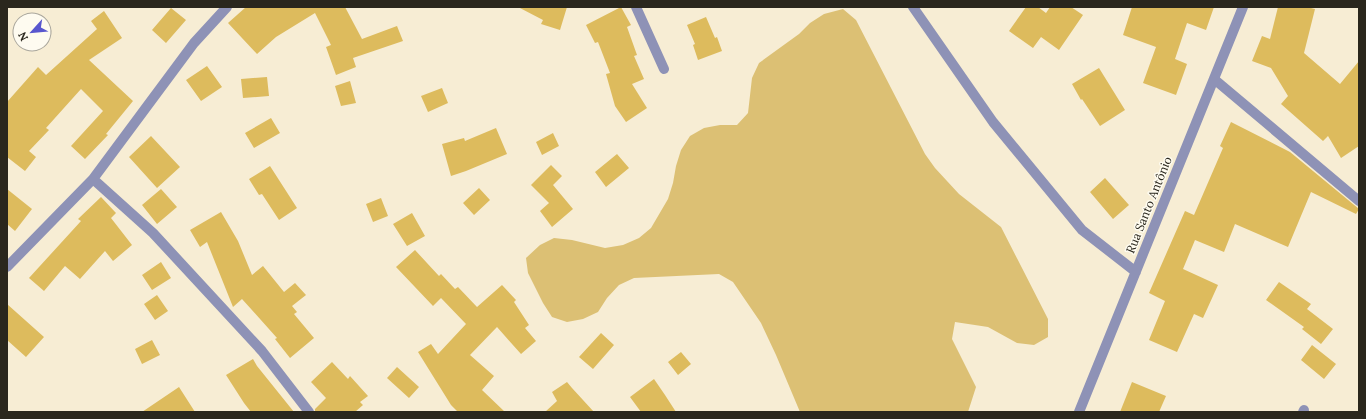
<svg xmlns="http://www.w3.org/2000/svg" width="1366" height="419" viewBox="0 0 1366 419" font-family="Lora,serif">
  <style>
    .green { fill: #dcc074 }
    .building { fill: #ddbb5d }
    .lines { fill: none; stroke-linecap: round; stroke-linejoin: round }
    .lane { stroke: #8e92b6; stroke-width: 10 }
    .street { stroke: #8e92b6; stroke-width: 10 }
    .labels { text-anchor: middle; stroke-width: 3; stroke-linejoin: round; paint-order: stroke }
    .street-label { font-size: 12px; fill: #2a271d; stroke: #fefbf0 }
  </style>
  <rect width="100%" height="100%" fill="#f7edd4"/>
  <path class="green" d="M843 9 856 20 925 154 935 168 959 194 1001 227 1048 319V337L1034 345 1017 343 988 327 955 322 952 339 976 387 968 412H800L776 355 761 323 733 282 719 274 634 278 619 285 607 298 598 312 583 319 567 322 552 317 543 303 528 273 526 258 540 245 554 238 572 240 605 248 623 245 639 238 651 228 668 199 673 183 676 166 681 150 690 136 704 128 720 125H737L748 113 752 78 759 63 799 34 810 23 824 14Z"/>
  <path class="building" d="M246 7H345L362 39 397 26 403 41 353 58 356 67 336 75 326 47 331 45 315 13 276 37 257 54 228 23Z
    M518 7H567L560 30 541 24 543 20Z
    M621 7 631 25 627 27 637 55 634 56 644 79 632 84 647 108 626 122 615 106 606 74 610 73 598 42 595 43 586 25Z
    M1026 7H1038L1046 13 1050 7H1071L1083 15 1059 50 1041 37 1033 48 1009 31Z
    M1132 7H1214L1206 30 1187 23 1175 59 1187 64 1176 95 1143 83 1156 47 1123 35Z
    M1278 7H1307L1315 9 1304 53 1340 84 1359 61V146L1341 158 1328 136 1323 141 1281 104 1288 96 1271 68 1252 61 1262 36 1270 39Z
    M171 8 186 20 166 43 152 30Z
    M104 11 122 38 89 60 133 101 106 134 108 135 85 159 71 146 103 111 81 89 46 128 49 130 29 151 36 157 25 171 7 157V102L38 67 46 75 97 29 91 21Z
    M706 17 715 38 717 37 722 51 698 60 693 45 695 44 687 25Z
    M207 66 222 87 201 101 186 80Z
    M1099 68 1125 110 1100 126 1082 99 1081 100 1072 84Z
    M267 77 269 96 243 98 241 79Z
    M350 81 356 103 341 106 335 86Z
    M442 88 448 103 428 112 421 96Z
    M271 118 280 133 254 148 245 133Z
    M1231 122 1290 152 1359 209 1356 214 1311 192 1288 247 1235 224 1224 252 1195 240 1183 269 1218 285 1203 318 1194 314 1177 352 1149 340 1165 301 1149 293 1185 211 1194 215 1223 148 1220 146Z
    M496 128 507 154 466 171 451 176 442 144 464 138 465 141Z
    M553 133 559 146 542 155 536 142Z
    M151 136 180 167 157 188 129 157Z
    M617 154 629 168 606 187 595 172Z
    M551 165 562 176 553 185 573 209 552 227 540 211 549 203 531 185Z
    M270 166 297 208 279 220 262 194 259 195 249 179Z
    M1105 178 1129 205 1113 219 1090 192Z
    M479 188 490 200 474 215 463 203Z
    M7 189 32 209 15 231 7 224Z
    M161 189 177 207 157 224 142 205Z
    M101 197 116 213 111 218 132 245 113 261 105 251 80 279 65 266 44 291 29 278 81 221 78 219Z
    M381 198 388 216 373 222 366 204Z
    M221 212 238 241 252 275 263 266 284 292 295 283 306 295 292 306 297 312 294 314 314 338 290 358 275 339 277 338 242 299 233 307 207 242 200 247 190 230Z
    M412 213 425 236 407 246 393 224Z
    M415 250 439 276 441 274 455 289 458 287 477 307 502 285 516 300 514 302 529 325 525 328 536 341 521 354 497 327 470 355 494 376 482 390 505 412H458L451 405 418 352 431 344 438 354 466 324 441 298 433 306 396 267Z
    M161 262 171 278 152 290 142 275Z
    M1279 282 1311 304 1307 309 1333 329 1321 344 1302 329 1304 327 1266 300Z
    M157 295 168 311 155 320 144 304Z
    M7 304 44 337 26 357 7 340Z
    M601 333 614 345 593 369 579 357Z
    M152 340 160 355 142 364 135 349Z
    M1312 345 1336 364 1324 379 1301 360Z
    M681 352 691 364 678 375 668 362Z
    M253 359 257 366 294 412H251L244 403 226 375Z
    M332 362 348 379 350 376 368 396 360 402 363 405 355 412H315V409L326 398 311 382Z
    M397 367 419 387 409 398 387 378Z
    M654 379 665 395 676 412H641L630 397Z
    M567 382 572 388 594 412H545L557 401 552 392Z
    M1132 382 1166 396 1159 412H1120Z
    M179 387 195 412H142Z"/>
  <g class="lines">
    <path class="lane" d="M1303 412 1304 410"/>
    <path class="street" d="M636 7 664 69
      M913 7 993 122 1082 230 1136 272
      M1214 79 1359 201
      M93 179 153 233 262 351 309 412
      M7 267 93 179 194 43 227 7
      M1079 412 1243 7"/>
  </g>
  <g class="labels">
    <g class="street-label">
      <text transform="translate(1149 205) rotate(-68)" y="4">Rua Santo Antônio</text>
    </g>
  </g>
  <rect width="1366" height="419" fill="none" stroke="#2a271d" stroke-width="16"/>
  <g transform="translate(32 32) rotate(243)"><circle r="19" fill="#fefbf0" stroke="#a9a69c"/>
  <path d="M0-3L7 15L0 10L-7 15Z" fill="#5856ce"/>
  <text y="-6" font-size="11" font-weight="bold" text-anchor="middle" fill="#2a271d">N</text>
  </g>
</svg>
